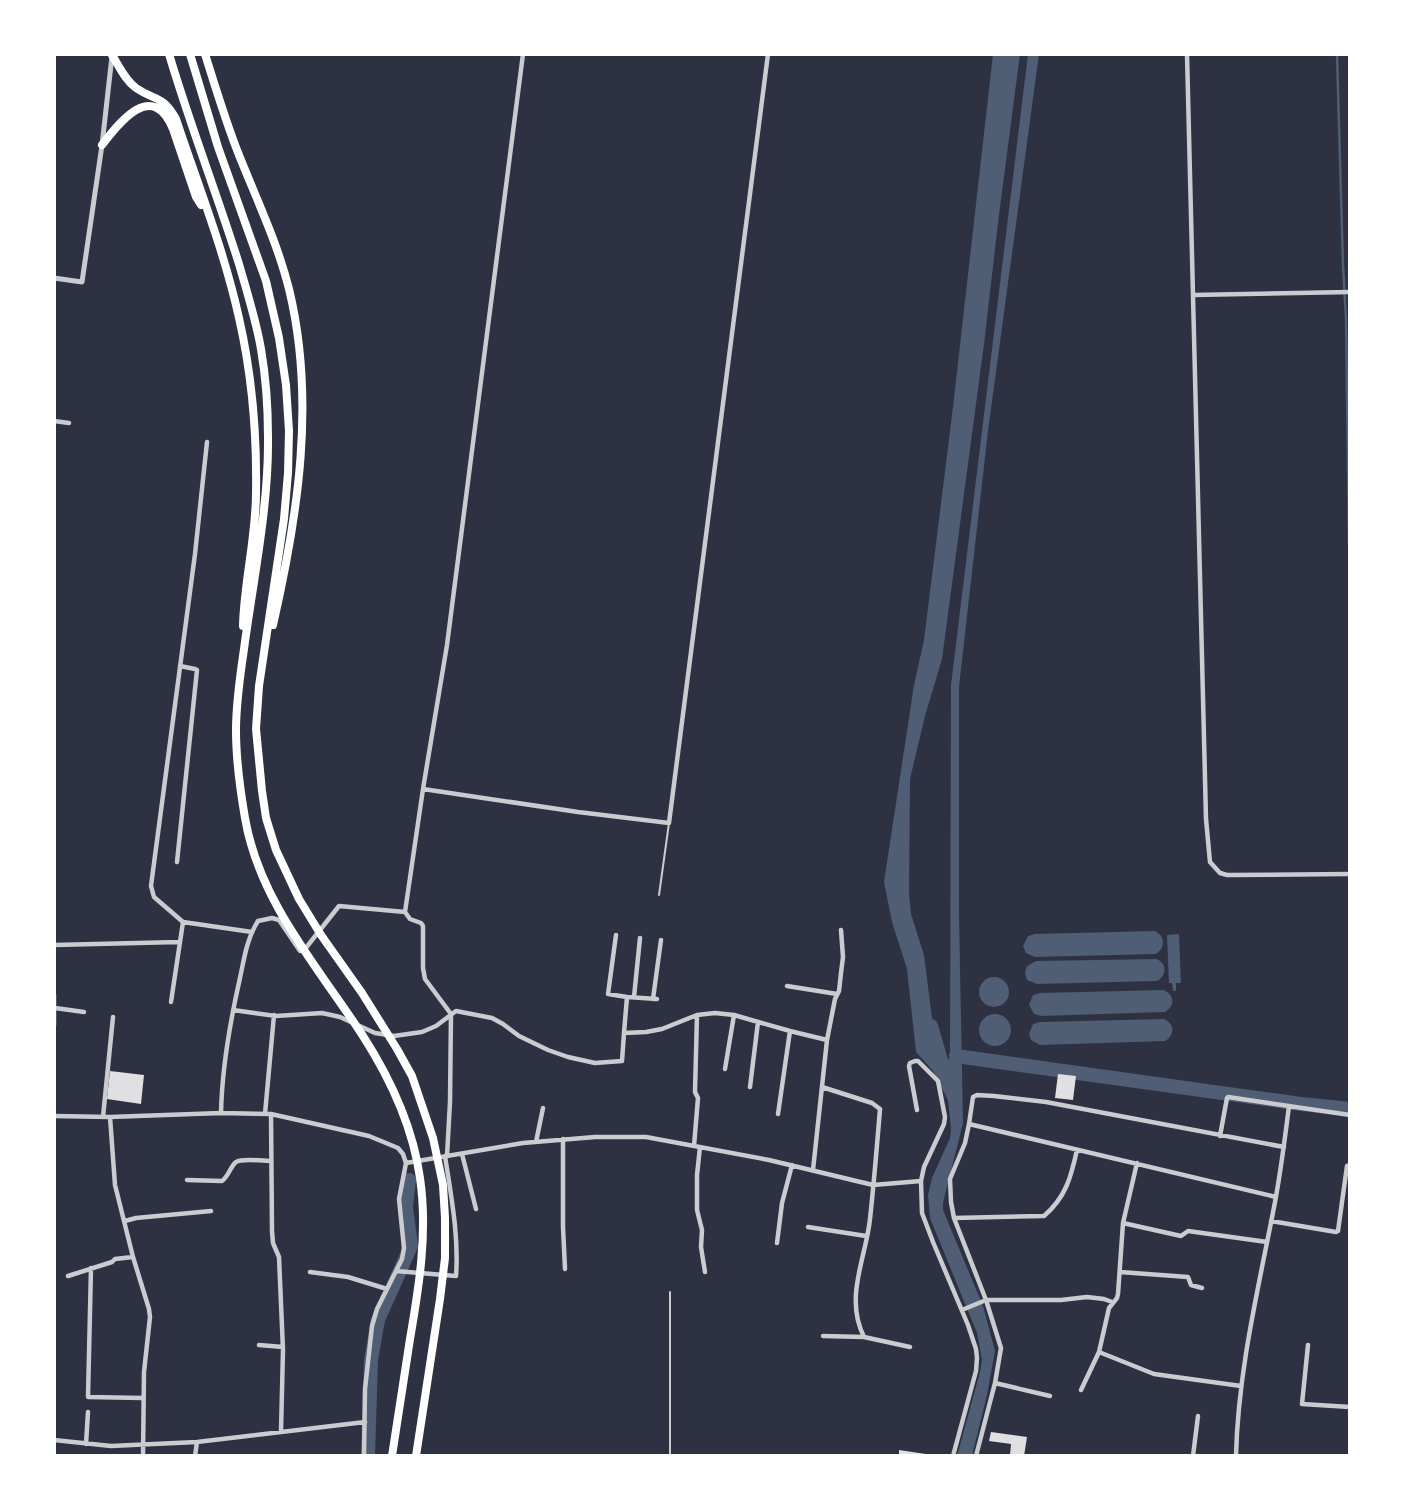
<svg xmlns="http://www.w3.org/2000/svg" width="1404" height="1510" viewBox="0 0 1404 1510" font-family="'Noto Sans',sans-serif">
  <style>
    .water { fill: #4f5d75 }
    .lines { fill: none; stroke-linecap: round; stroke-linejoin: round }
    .stream { stroke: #4f5d75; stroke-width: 2.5 }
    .river { stroke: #4f5d75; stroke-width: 14 }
    .building { fill: #e0e0e3 }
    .service { stroke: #caccd0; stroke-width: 2 }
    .minor { stroke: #caccd0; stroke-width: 4.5 }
    .tertiary { stroke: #caccd0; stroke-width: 5 }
    .motorway { stroke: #fff; stroke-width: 8 }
  </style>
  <rect width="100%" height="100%" fill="#2d3142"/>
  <path class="water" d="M993 54H1020L999 215 984 344 942 659 925 716 910 779 909 893 911 914 924 955 937 1057 950 1059 951 685 1028 54H1039L988 431 959 687V915L963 1123 943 1203V1210L983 1306 995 1351 987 1395 972 1456H957L980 1372 982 1360 977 1333 930 1218 928 1195 932 1178 950 1138 951 1129 948 1100 933 1071 916 1052 907 969 892 922 884 882 914 685 924 640 953 407Z
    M1155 931C1166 937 1165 948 1156 954L1035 957 1026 953 1023 946 1028 936 1035 934Z
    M1179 934 1181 983H1176V991H1173L1172 983H1169L1167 935Z
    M1157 959C1167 964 1167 975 1157 981L1037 984 1027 980 1025 973 1027 966 1036 961Z
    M979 992a15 15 0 1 1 30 0a15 15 0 1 1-30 0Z
    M1164 990C1175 996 1175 1006 1165 1012L1041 1016 1034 1014 1029 1005 1033 995 1040 993Z
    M979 1030a16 16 0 1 1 32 0a16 16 0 1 1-32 0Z
    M1164 1019C1175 1024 1175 1035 1165 1041L1040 1045 1031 1040 1029 1034 1033 1024 1040 1022Z"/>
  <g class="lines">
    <path class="stream" d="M1337 54 1343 265 1346 319 1349 544"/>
    <path class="river" d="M931 1026 945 1074
      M956 1056 1301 1104 1350 1109
      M368 1456 371 1360 378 1320 411 1246 406 1207 409 1180"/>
  </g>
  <path class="building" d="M110 1071 144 1075 141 1104 107 1099Z
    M1058 1074 1076 1076 1073 1100 1055 1098Z
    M991 1432 1027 1437 1024 1456 1010 1455 1011 1444 989 1441Z
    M899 1450 926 1454V1456H899Z"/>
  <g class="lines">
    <path class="service" d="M659 895 669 823
      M670 1292V1456"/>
    <path class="minor" d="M1187 54 1206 819 1210 862 1220 873 1227 875 1350 874
      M1193 295 1350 292
      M54 421 69 423
      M423 789 578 812 669 823 768 54
      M177 862 197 670 195 669 180 666
      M405 912 423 789 447 645 523 54
      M405 912 410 919 421 923 423 926V968L425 979 451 1014 450 1102 447 1156
      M183 922 154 897 151 886 195 554 207 442
      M183 922 252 932
      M616 935 608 994 627 997 624 1033
      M54 945 179 942
      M787 986 837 994
      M54 995V1025
      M627 997 657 999
      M634 997 640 938
      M653 999 661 940
      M171 1002 183 922
      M55 1008 84 1012
      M233 1010 276 1016 322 1013 340 1017 375 1033 394 1036 422 1032 436 1026 456 1011 492 1018 503 1024 519 1036 548 1050 568 1057 595 1063 622 1061 624 1033 646 1032 662 1029 697 1015 715 1013 734 1015 790 1031 827 1040
      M725 1069 734 1015
      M750 1087 758 1022
      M822 1087 872 1103 880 1109C877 1146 874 1182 870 1219 866 1258 844 1297 864 1337L910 1347
      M917 1110 909 1066 910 1063 915 1061H918L938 1081 945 1117 944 1124 924 1167 921 1181 922 1213 933 1242 968 1325 976 1349 977 1358 976 1371 953 1456
      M221 1113C222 1068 230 1022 240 978 244 959 247 938 258 921L272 918 279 920 300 951 305 949 339 906 405 912
      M265 1114 274 1015
      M271 1114 272 1231 273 1243 279 1257 283 1350 281 1431
      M778 1114 790 1031
      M54 1116 110 1117 221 1113 271 1114 369 1136 398 1148 403 1154 406 1163 399 1199 404 1248 402 1259 377 1309 372 1326 365 1389 364 1456
      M103 1117 113 1017
      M110 1117 115 1185 133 1257 149 1309 150 1317 144 1372 143 1456
      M969 1124 1276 1197
      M1220 1136 1227 1098 1228 1097 1350 1115
      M563 1139V1227L565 1269
      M536 1142 543 1108
      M694 1146 698 1098 695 1092 697 1015
      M700 1147 697 1175V1210L702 1230 701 1247 705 1272
      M462 1154 476 1209
      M406 1163 523 1143 595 1137H646L769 1160 873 1185 921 1181
      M813 1170 827 1040 835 999 839 991 841 973 843 957 841 930
      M187 1180 222 1181C229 1176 230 1167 236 1162 242 1158 264 1161 271 1161
      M954 1218 1044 1216C1066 1197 1071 1177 1077 1150
      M125 1221 136 1218 211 1211
      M1271 1221 1336 1232 1338 1231 1347 1166 1350 1165
      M1123 1223 1181 1236 1188 1231 1267 1242
      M808 1227 866 1236
      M777 1243 782 1203 792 1165
      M91 1268 88 1397 143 1398
      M396 1271 456 1276C459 1235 451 1196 445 1156
      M310 1272 348 1277 387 1289
      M1120 1272 1188 1277 1191 1285 1202 1288
      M68 1276 112 1262 115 1259 133 1257
      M962 1310 986 1300H1061L1087 1297 1104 1299 1112 1302
      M823 1336 864 1337
      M259 1345 283 1347
      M1308 1345 1302 1404 1350 1407
      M1099 1352 1154 1374 1241 1386
      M995 1383 1050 1396
      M1081 1390 1099 1352 1109 1308 1117 1298 1118 1294 1123 1223 1137 1163
      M54 1440 111 1446 197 1442 365 1422
      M86 1444 88 1412
      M195 1456 197 1442
      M976 1456 995 1383 1001 1348 986 1300 954 1218 951 1202 950 1179 965 1143 969 1124 973 1097 977 1095 994 1096 1046 1102 1284 1147
      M1193 1456 1198 1416
      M1236 1456C1238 1370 1259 1286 1275 1202 1281 1170 1285 1138 1289 1106"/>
    <path class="tertiary" d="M54 278 82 282 102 145 112 56"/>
    <path class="motorway" d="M169 54C190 125 217 194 239 264 247 292 256 320 261 349 266 378 268 408 268 437 269 506 253 581 244 649 240 676 236 703 236 730 236 759 240 789 245 818 259 901 318 967 363 1036 390 1078 413 1128 420 1178 428 1232 419 1287 410 1339 404 1378 398 1417 392 1456
      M190 54 218 147 266 281 279 338 286 385 289 431 288 473 284 519 259 686 256 729 262 791 266 818 276 850 299 899 321 935 362 993 397 1049 412 1076 433 1138 443 1185 445 1218V1258L440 1299 416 1456
      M205 54C215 86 225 119 237 150 255 196 277 241 289 289 316 400 298 516 273 625
      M112 55C119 66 125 80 136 88 155 101 163 95 176 119 198 185 224 250 239 318 252 375 257 434 256 493 256 538 244 582 243 626
      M102 145C120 121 153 80 173 129L196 197 201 205"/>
  </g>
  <rect width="1404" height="1510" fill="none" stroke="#ffffff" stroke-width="112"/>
</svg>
